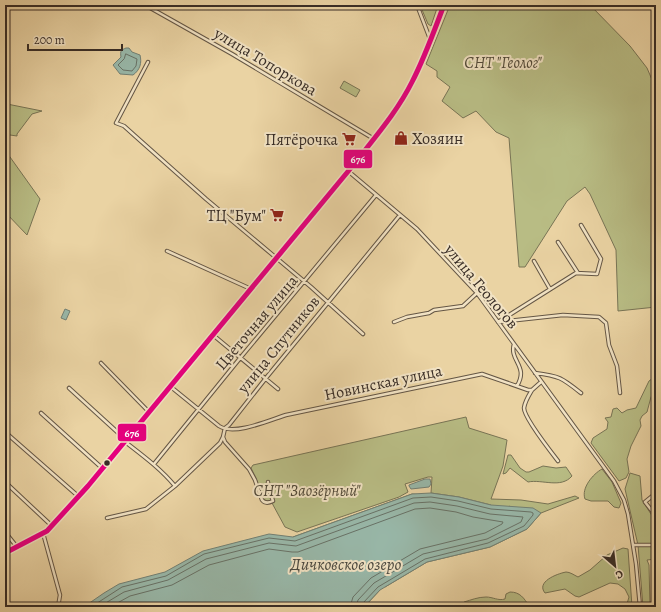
<svg xmlns="http://www.w3.org/2000/svg" width="661" height="612" viewBox="0 0 661 612" font-family="Alegreya,serif">
  <style>
    .green { fill: #b8bc84; stroke: #787455 }
    .water { fill: #98b7a8; stroke: #728074 }
    .lines { fill: none; stroke-linecap: round; stroke-linejoin: round }
    .shore { stroke: #687267; stroke-width: 1 }
    .street-casing { stroke: #645645; stroke-width: 4.5 }
    .primary-casing { stroke: #382d26; stroke-width: 6 }
    .street { stroke: #f1e2c3; stroke-width: 2.5 }
    .primary { stroke: #ead3a3; stroke-width: 4 }
    .bus-1-casing { stroke: #f1e2c3; stroke-width: 8 }
    .bus-1 { stroke: #e5007d; stroke-width: 5 }
    .bus-dot { fill: #382d26; stroke: #f1e2c3; stroke-width: 1.5 }
    .labels { text-anchor: middle; stroke-width: 4; stroke-linejoin: round; paint-order: stroke }
    .street-label { font-size: 16px; fill: #382d26; stroke: #f1e2c3 }
    .park-label { font-size: 16px; font-style: italic; fill: #524a39; stroke: #f1e2c3 }
    .poi-label { font-size: 16px; fill: #382d26; stroke: #f1e2c3; text-anchor: end }
    .water-label { font-size: 17px; font-style: italic; fill: #4b4940; stroke: #f1e2c3 }
    .line-badge { stroke: #f1e2c3; stroke-width: 1.5 }
    .badge-label { font-size: 11px; text-anchor: middle; font-weight: bold; fill: #fff }
  </style>
  <rect width="100%" height="100%" fill="#ead3a3"/>
  <filter id="stains"><feTurbulence type="fractalNoise" baseFrequency=".005" numOctaves="4"/><feColorMatrix values="0 0 0 0 .2 0 0 0 0 .09 0 0 0 0 .02 0 0 0 .5 -.17"/></filter>
  <radialGradient id="worn" r=".72"><stop offset=".6" stop-color="#630" stop-opacity="0"/><stop offset="1" stop-color="#630" stop-opacity=".3"/></radialGradient>
  <path class="green" d="M420 5H438L431 26 428 24Z
    M450 5H590L630 46 647 68 656 89V307L618 311 616 250 590 194 585 187 567 201 525 267H519L509 138 496 132 476 111 463 118 442 101 450 87 437 77V71L426 64Z
    M344 81 360 90 356 97 340 88Z
    M5 102 7 104 42 111 32 114 17 134V136L10 135 5 140Z
    M5 150 40 199 27 235 5 212Z
    M653 378 656 379V389L651 397 647 412 642 416 640 420 641 426 631 446 627 459 629 472 626 478 619 481 591 443 593 438 607 429 608 422 605 418 611 417 613 409 617 408 622 413 627 410 636 408 649 381Z
    M466 417 469 428 507 440 503 466 491 499 521 500 548 504 575 496 579 498 541 513 527 529 490 547 427 562 385 587 383 585 373 581 368 585 366 589 357 591 355 601 360 606 365 603 380 590 364 607H334L335 594 322 568 306 553 338 536 369 524 383 510 354 523 299 542 293 537 412 494C432 495 448 501 466 509L470 505 475 511 488 519 492 527 499 534 504 532 512 520 509 516 510 506 497 514 491 505 459 497 431 493 432 477H428L405 484 408 492 399 497 297 532 285 527 272 503 263 499 256 478 251 468 253 465Z
    M508 455H511L520 468 526 472H529L543 466 556 468 566 467 572 476C561 489 542 479 528 482L510 468 506 473 503 474Z
    M602 469 612 482 621 503 619 508 614 507 608 501H591L585 499C581 488 593 474 602 469Z
    M630 473 640 476 642 500 656 522V559L647 560 649 565 650 607H643L638 545 625 489Z
    M623 548 628 549 632 607H626L629 597 625 589 618 584 610 583 579 597 575 596 565 589 545 593C536 582 556 574 566 572 570 572 574 575 578 577L590 570 607 555Z
    M510 592C520 592 524 598 529 606L528 607H461L464 602C471 600 478 597 486 597 493 597 498 601 505 599L506 594Z"/>
  <path class="water" d="M126 48H129L132 52 140 55C142 63 140 70 133 75L120 74 113 65 121 57C120 51 121 50 126 48Z
    M65 309 70 311 66 320 61 318Z
    M425 479H430L431 484 429 487 411 489 409 486V485Z
    M431 493 459 497 491 505 533 508 541 513 527 529 490 547 427 562 380 590 364 607H86L88 604 104 593 119 584 165 572 203 551 269 534 293 537 412 494Z"/>
  <g class="lines">
    <path class="shore" d="M126 54 137 59 136 66 132 71 123 70 118 65 124 59Z
      M91 607 122 587 166 576 204 554 269 538 295 541 413 498 431 497 458 501 491 509 531 512 533 513V515L524 526 488 543 425 559 378 587 363 603 361 607
      M99 607 124 592 168 580 206 559 269 543 296 546 414 503 430 502 457 506 490 514 523 517 521 522 487 539 423 554 374 583 358 600 356 607
      M110 607 130 596 172 585 209 565 269 549 292 552H298L415 509 430 508 456 512 473 517 503 522 502 524 485 533 420 549 371 578 353 597 350 607"/>
    <defs>
      <path id="street" d="M145 5 232 54 374 139
        M417 5 430 39
        M148 62 116 123 124 126 134 135 206 199 311 287 363 334
        M348 171 417 229 477 293 614 481 624 500 628 514 636 564 640 607
        M581 225 601 259 597 274 576 273 498 322 563 315 599 317 606 323 609 345 617 366 620 393
        M558 242 578 273
        M167 251 251 289
        M534 261 550 289
        M394 322 407 317 429 313 434 310 463 306 477 293
        M213 335 278 389
        M514 344C509 361 529 366 517 386
        M101 363 149 412
        M535 373C560 376 562 378 581 393
        M171 387 219 426C234 436 270 420 286 415L482 374 528 390H532L541 382
        M69 388 126 440
        M532 390C529 395 525 401 524 408 524 417 551 452 558 461
        M41 413 102 468
        M5 432 78 496
        M223 437 225 442 249 469 255 480 262 500C265 504 269 503 273 501L268 486V482
        M124 441C142 455 160 468 175 486
        M154 464 241 357 376 195
        M5 482 52 526
        M656 493 645 502 656 516
        M107 518 146 509 175 486 220 443 223 437 225 428 229 425 266 378 400 215
        M5 532 17 547
        M43 533 60 595 58 607
        M633 545H656"/>
      <path id="primary" d="M5 553 47 531 52 526 88 486 355 163C373 140 392 118 406 93 422 66 432 34 444 5"/>
    </defs>
    <use href="#street" class="street-casing"/>
    <use href="#primary" class="primary-casing"/>
    <use href="#street" class="street"/>
    <use href="#primary" class="primary"/>
    <defs>
      <path id="bus-1" d="M5 553 47 531 88 486 355 163C375 137 397 112 412 82 425 57 434 31 444 5"/>
    </defs>
    <use href="#bus-1" class="bus-1-casing"/>
    <use href="#bus-1" class="bus-1"/>
  </g>
  <defs>
    <symbol id="shop-bare" viewBox="-9 -9 18 18"><path d="M-5-2.5h2.3a2.7 3.5 0 0 1 5.4 0H5L5.5 6h-11ZM-1.5-2.5h3a1.5 2.3 0 0 0-3 0Z" fill="#8f2418" stroke="#f1e2c3" stroke-width="2.5" paint-order="stroke"/></symbol>
    <symbol id="supermarket-bare" viewBox="-9 -9 18 18"><path d="M-6-5.5h2.5l.6 2H6L4.5 2H-2.5L-4.4-4H-6ZM-1.5 3.2a1.3 1.3 0 1 0 .1 0ZM3 3.2a1.3 1.3 0 1 0 .1 0Z" fill="#8f2418" stroke="#f1e2c3" stroke-width="2.5" paint-order="stroke"/></symbol>
  </defs>
  <g fill-rule="evenodd">
    <use href="#shop-bare" x="391" y="128" width="20" height="20"/>
    <use href="#supermarket-bare" x="339" y="129" width="20" height="20"/>
    <use href="#supermarket-bare" x="267" y="205" width="20" height="20"/>
  </g>
  <circle class="bus-dot" cx="107" cy="463" r="3.5"/>
  <g class="labels">
    <g class="street-label">
      <text transform="translate(266 61) rotate(31)" y="6">улица Топоркова</text>
      <text transform="translate(482 286) rotate(50)" y="6">улица Геологов</text>
      <text transform="translate(256 322) rotate(-50)" y="6">Цветочная улица</text>
      <text transform="translate(278 344) rotate(-51)" y="6">улица Спутников</text>
      <text transform="translate(383 382) rotate(-12)" y="6">Новинская улица</text>
    </g>
    <g class="park-label">
      <text x="503" y="68">СНТ "Геолог"</text>
      <text x="307" y="496">СНТ "Заозёрный"</text>
    </g>
    <g class="poi-label">
      <text x="412" y="144" text-anchor="start">Хозяин</text>
      <text x="338" y="145">Пятёрочка</text>
      <text x="266" y="221">ТЦ "Бум"</text>
    </g>
    <g class="water-label">
      <text x="346" y="570">Дичковское озеро</text>
    </g>
  </g>
  <g class="line-badge">
    <rect x="343" y="149" width="30" height="20" rx="4" fill="#e5007d"/>
    <rect x="117" y="423" width="30" height="19" rx="4" fill="#e5007d"/>
  </g>
  <g class="badge-label">
    <text x="358" y="163">676</text>
    <text x="132" y="437">676</text>
  </g>
  <rect width="661" height="612" fill="none" stroke="#ead3a3" stroke-width="20"/>
  <rect x="6" y="6" width="649" height="600" fill="none" stroke="#382d26" stroke-width="2"/>
  <rect x="10" y="10" width="641" height="592" fill="none" stroke="#382d26"/>
  <g transform="translate(615 566) rotate(152)" stroke="#f1e2c3" stroke-width="3" paint-order="stroke">
  <path d="M0-3L7 15L0 10L-7 15Z" fill="#382d26"/>
  <text y="-6" font-size="11" font-weight="bold" text-anchor="middle" fill="#382d26">С</text>
  </g>
  <path d="M28 44v6h94v-6" fill="none" stroke="#382d26" stroke-width="2"/>
  <text x="34" y="44" font-size="12" fill="#382d26" stroke="#f1e2c3" stroke-width="3" paint-order="stroke">200 m</text>
  <rect width="100%" height="100%" filter="url(#stains)"/>
  <rect width="100%" height="100%" fill="url(#worn)"/>
</svg>
